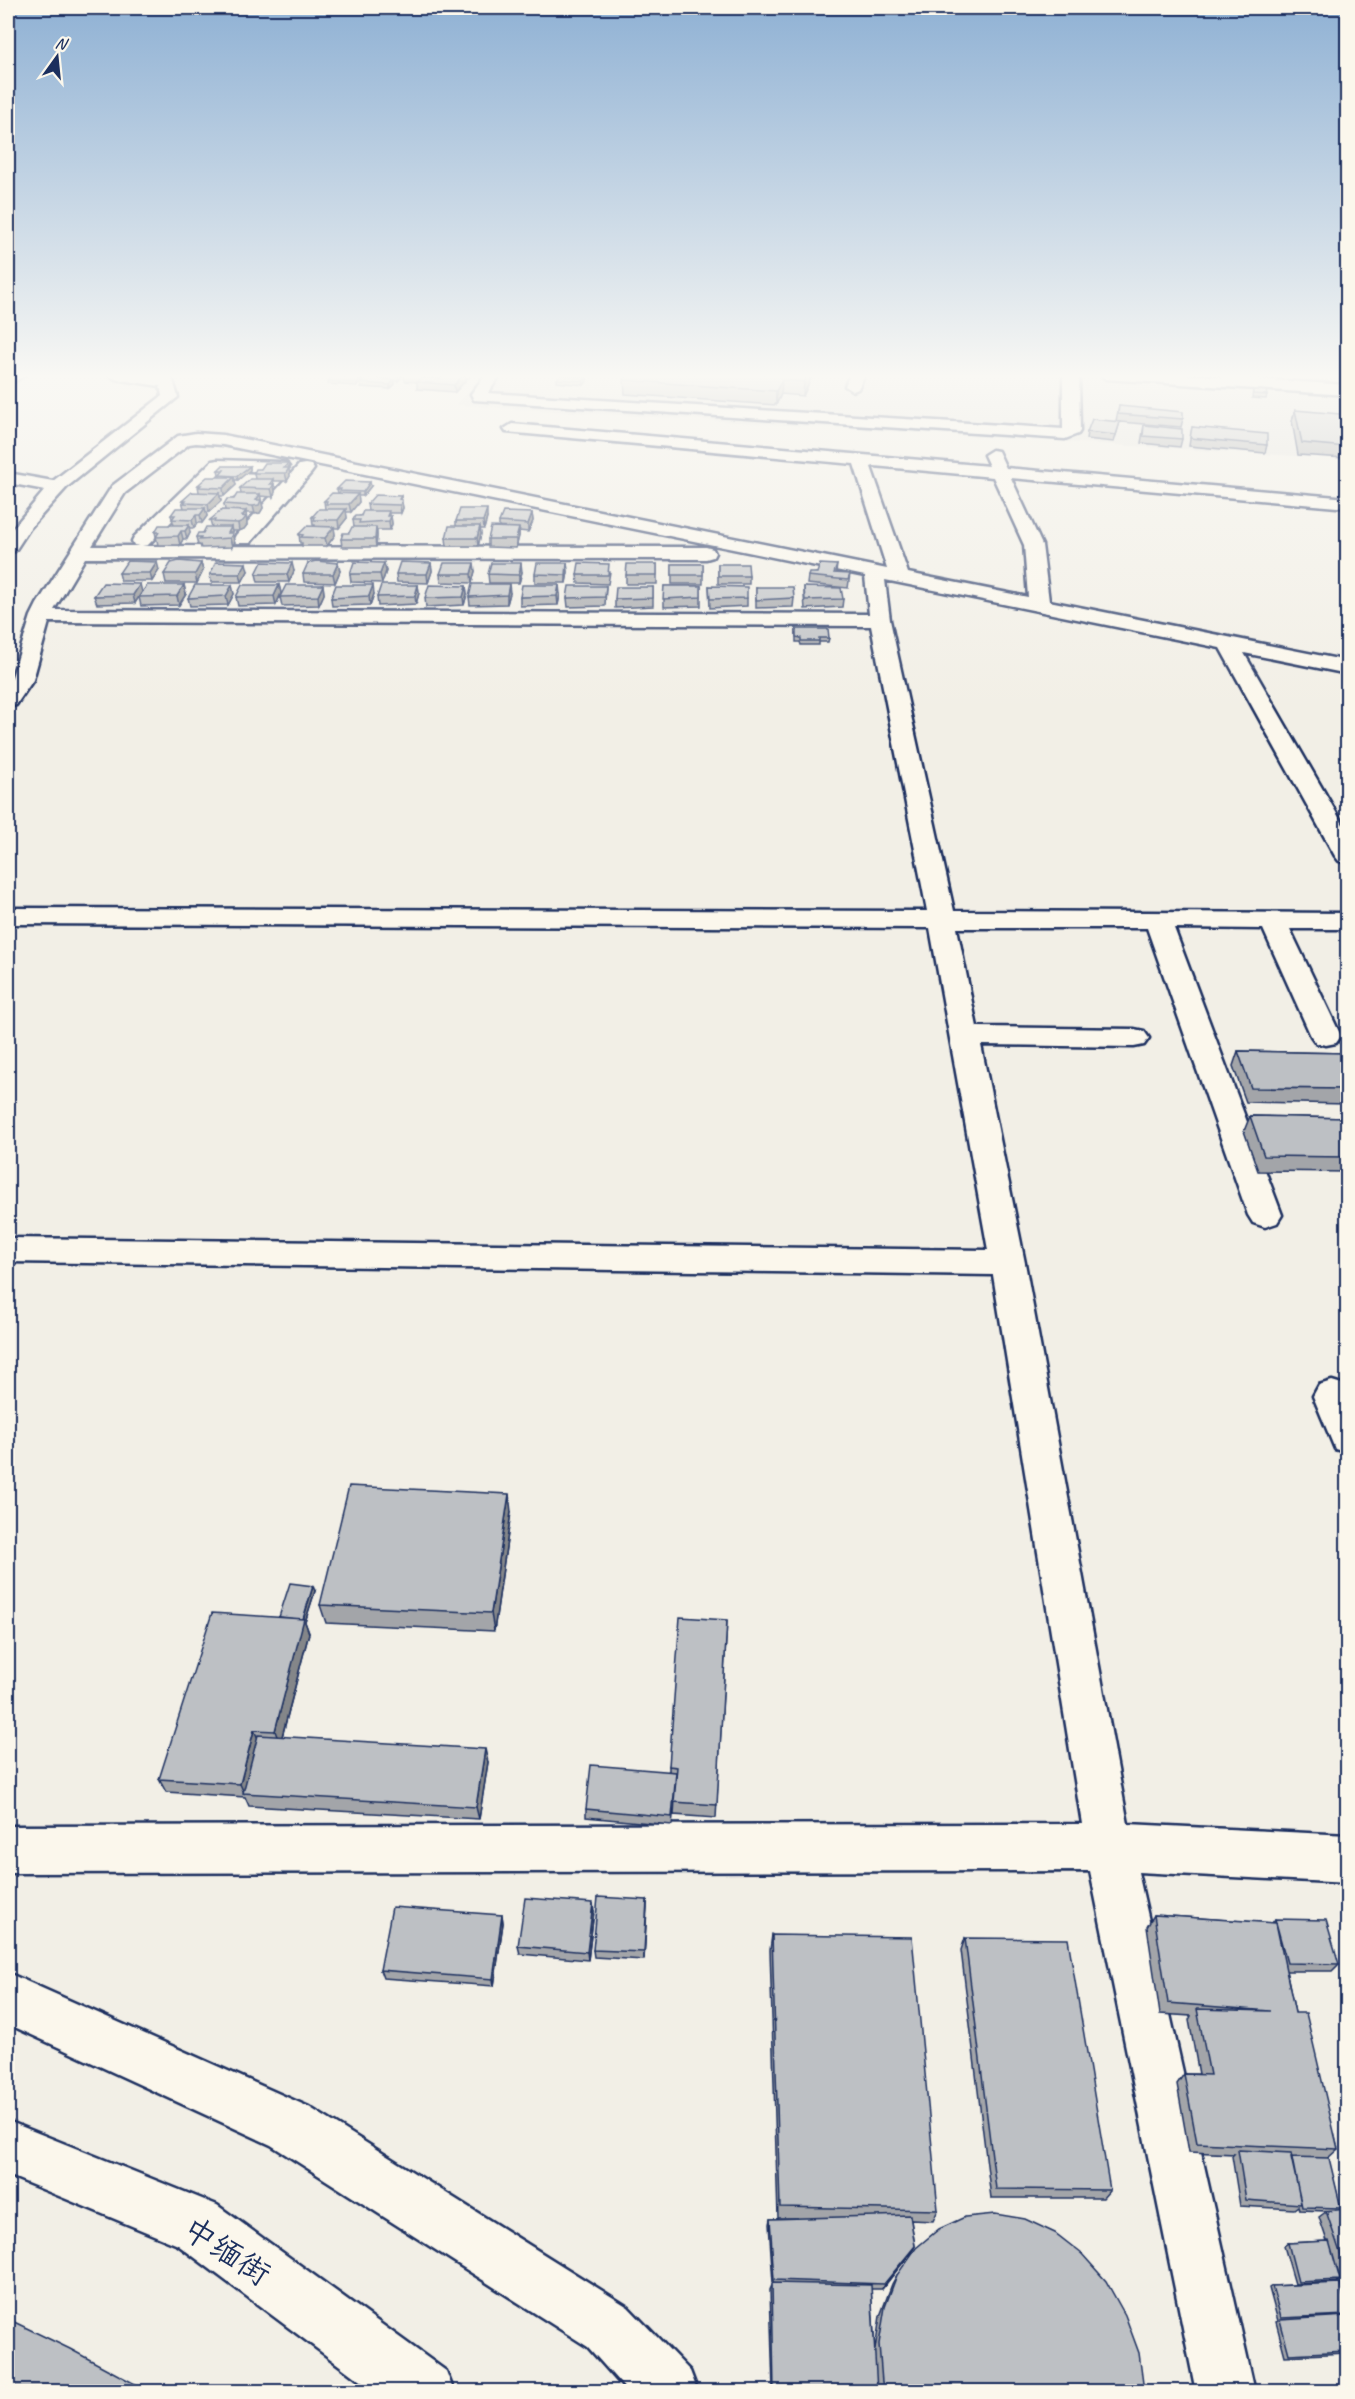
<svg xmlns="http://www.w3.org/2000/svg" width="1355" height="2399" viewBox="0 0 1355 2399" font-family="Caveat,'LXGW WenKai TC',sans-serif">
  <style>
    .built { fill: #e2e1dc }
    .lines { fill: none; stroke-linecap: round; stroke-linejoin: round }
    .minor-casing { stroke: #1b2f5e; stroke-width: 5 }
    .minor { fill: #fbf7ec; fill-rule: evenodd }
    .wall { fill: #a3a5a9; stroke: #1b2f5e; stroke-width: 1.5 }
    .shaded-wall { fill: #848689; stroke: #1b2f5e; stroke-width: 1.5 }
    .building { fill: #bdc0c4; stroke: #1b2f5e; stroke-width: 1.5 }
    .labels { text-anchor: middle; stroke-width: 4.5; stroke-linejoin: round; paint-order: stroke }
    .near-street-label { font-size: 32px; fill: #1b2f5e; stroke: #fbf7ec }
  </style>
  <rect width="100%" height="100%" fill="#f2efe6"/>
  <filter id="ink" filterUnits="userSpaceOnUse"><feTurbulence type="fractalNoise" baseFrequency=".0167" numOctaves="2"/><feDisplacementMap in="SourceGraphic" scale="12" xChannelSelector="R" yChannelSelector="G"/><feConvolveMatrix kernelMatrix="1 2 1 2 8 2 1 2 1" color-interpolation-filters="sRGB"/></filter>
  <g filter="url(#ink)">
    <path class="built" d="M484 374H1338L1347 393V459L456 405Z"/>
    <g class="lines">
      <defs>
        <path id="minor" d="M8 374H27L8 385Z
          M108 374H171L178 397 67 487 30 528 15 551 8 553V534L45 490 8 483V473L53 481 162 396 160 386 115 379Z
          M486 374H501L488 393 1063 429V374H1079L1080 431 1078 434 1065 439 474 400 471 394Z
          M850 374H865L858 389 853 391 845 386Z
          M1099 374H1179L1348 385V395L1106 379Z
          M512 424 989 466 984 455 992 450 998 451 1006 468 1348 498V508L1011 478 1042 545 1049 601 1348 661V674L1244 653 1348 833V864L1339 861 1335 856 1220 648 885 580 890 620 954 911 1348 913V929H1290L1341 1036 1336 1043 1326 1045 1316 1043 1311 1036 1263 929 1174 928 1282 1215 1277 1223 1265 1227 1253 1223 1248 1215 1147 928H957L977 1027 1134 1029 1144 1031 1149 1038 1144 1045 1134 1047 981 1045 1025 1263 1128 1824 1348 1835V1883L1138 1872 1255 2392H1196L1090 1871 8 1873V1826L1082 1824 993 1275 8 1262V1238L988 1250 930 928 8 924V908L927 911 871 626 49 622 33 680 16 705 8 707V685L11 680 31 616 37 604 112 486 178 436 196 433 223 435 887 569 854 464 506 432 504 429ZM196 443 223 445 865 576 869 614 54 610 85 558 706 559 713 557 715 553 713 549 706 547 142 546 148 545 222 470 280 472 286 471 289 467 286 463 280 462 218 460 212 461 134 537 132 541 134 545 140 546H92L125 493 189 444ZM874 466 993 477 1024 545 1028 597 908 573 871 467Z
          M305 464 311 465 314 469 311 473 250 543H236L234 539 236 535 299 465Z
          M1332 1381 1345 1385 1348 1390V1453L1335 1449 1313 1396 1319 1385Z
          M8 1973 309 2107 628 2307 690 2371 698 2392H628L588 2347 271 2145 8 2024Z
          M8 2121 217 2205 446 2371 454 2392H375L178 2245 8 2175Z"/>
      </defs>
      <use href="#minor" class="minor-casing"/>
      <use href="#minor" class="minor"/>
    </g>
    <path class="wall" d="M350 374H403V376L398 381H395V384L390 389 361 387V383L365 379 361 378 357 386 328 384V381L350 377Z
      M404 374H472L469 378H466V380L455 392 417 389V382L405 381Z
      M812 376 803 396 781 394 776 405 625 394 624 380Z
      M587 378V381L584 385 557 382V379Z
      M1253 390 1267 395 1266 399 1252 398Z
      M1119 406 1183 419 1181 427 1120 422 1114 442 1086 439 1087 432 1116 421Z
      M1295 410 1347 442V451L1345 458 1298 455 1292 421Z
      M1144 425 1182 439 1180 447 1141 443Z
      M1192 427 1267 445 1265 453 1189 446Z
      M288 463 290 476 287 481H273L275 492 273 497 260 496 263 508 260 513H246L247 525 244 529 239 531H231L234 541 232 547 201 548 200 545H198L196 537 212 527 210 520 225 510 224 504 241 494 240 488 255 479 254 473 261 469Z
      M250 466V470L238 480H235L236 485 224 496H220L221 501 209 512H206L207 516 202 523H197L194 528H189L190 533 187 539H183L180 545H158L155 532 174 525 171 515 184 508 182 501 199 492 198 485 220 477 221 474H219L218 470Z
      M371 486 363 496H358L359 502 351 512H346L347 518 339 528H334L335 535 327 546H302V543H300L299 534 315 526V525H313L312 517 325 509 324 501 340 493H338L337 489Z
      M401 500 403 508 401 513H389V516H391L392 524 390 530H377V536L376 547H342L341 539 349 533 354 527 353 520 368 511 367 504Z
      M532 513 533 521 528 532 519 531V536L516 548 488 547V539L499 527V522Z
      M487 518 484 529H480L481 534 478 546H447L446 538 456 526V521Z
      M201 563 203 571 197 583H166L164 574Z
      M431 563 432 571 428 583 397 582 396 574Z
      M567 563 568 572 566 583H535V574Z
      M657 564V584H626V575Z
      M672 564H703V584H672Z
      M718 564 749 576V584H718Z
      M837 565 836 573 850 574 848 588 807 584 808 576Z
      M159 570 152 581H121L119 573Z
      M248 571 242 582H211L210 574Z
      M294 571 289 582H258L256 574Z
      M340 571 335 583 304 582 303 574Z
      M386 571 382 583 351 582 350 574Z
      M475 571 472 583 441 582 440 574Z
      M522 572 519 583H489L488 574Z
      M610 572 608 584 578 583 577 575Z
      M184 585 186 594 179 605 141 606 139 597Z
      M279 585 281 593 276 605 238 606 236 597Z
      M323 585 324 594 319 605 282 606 280 597Z
      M418 585 419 593 416 604 378 606 377 597Z
      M466 586 467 594 464 605 426 607 425 598Z
      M606 586 605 606 568 607 567 598Z
      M664 586H701V606L664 607Z
      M709 586 747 598V606L710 608Z
      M653 587V606L615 608V599Z
      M756 587 794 598 793 607 756 608Z
      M804 587 843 599 842 607 805 609 804 596Z
      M142 592 135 603 97 604 94 596Z
      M510 593 507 604 470 605 469 597Z
      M234 594 228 605 190 606 188 598Z
      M374 594 370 605 332 606 331 598Z
      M560 594 558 605 520 606V597Z
      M796 629 829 638 828 642H819V645H801L800 642H796Z
      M1238 1051 1347 1053V1104L1246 1102 1233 1066Z
      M1250 1116 1347 1118V1172L1258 1171 1244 1131Z
      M511 1512 494 1631 326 1623 320 1605Z
      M315 1591 305 1622 309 1633 282 1737 488 1762 479 1819 249 1806 245 1797 166 1792 159 1779 279 1617Z
      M727 1620 716 1818 674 1815 675 1799 672 1825 586 1817V1809L669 1771V1766Z
      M647 1900 644 1960 594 1957 593 1950Z
      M594 1911 588 1960 520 1954 518 1946Z
      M502 1915 503 1923 494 1986 383 1978 380 1970Z
      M1154 1915 1272 1923 1275 1919 1339 1964 1332 1971H1286L1295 2013 1338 2149 1328 2158 1341 2208 1340 2210 1347 2209V2353L1285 2356 1276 2322 1278 2321 1269 2288 1272 2286 1338 2283V2282L1341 2280 1337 2268 1340 2280 1336 2282 1295 2284 1284 2246 1288 2243 1327 2241 1319 2217 1327 2211 1299 2210 1298 2206 1294 2209 1240 2206 1232 2156 1234 2154 1189 2152 1177 2084 1184 2074H1199L1189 2020 1191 2016 1160 2014 1147 1927Z
      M772 1935 938 2210 933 2221 911 2220 915 2246 912 2251 882 2289H871L875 2350 880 2316 892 2284 897 2275 1144 2391H773L770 2290 773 2283 769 2224 770 2219 798 2218H778L770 1950Z
      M965 1938 1110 2190 1103 2198H991L961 1950Z"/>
    <path class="shaded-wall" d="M397 374H403V376L398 381Z
      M464 374H465L466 380 455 392 454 385Z
      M807 374H812V376L803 396 804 382Z
      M361 378 362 382 357 386V383Z
      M587 378V381L584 385 583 381Z
      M394 380 395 384 390 389V385Z
      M782 380 781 394 776 405V391Z
      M288 463 290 476 287 481 284 468Z
      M250 466V470L238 480 237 476Z
      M234 477 236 485 224 496 223 488Z
      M273 479 275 492 273 497 270 484Z
      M370 482 371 486 363 496V492Z
      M219 493 221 501 209 512 208 504Z
      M260 494 263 508 260 513 255 514 253 506Z
      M358 494 359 502 351 512 349 504Z
      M401 496 403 508 401 513 399 499Z
      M205 508 207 516 202 523 200 515Z
      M346 509 347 518 339 528 338 520Z
      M487 509V518L484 529 483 521Z
      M246 511 247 525 244 529 239 531 238 523Z
      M532 513 533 521 528 532V524Z
      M196 515 197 523 194 528 192 520Z
      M391 516 392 524 390 530 389 521Z
      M189 525 190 533 187 539 185 531Z
      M480 526 481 534 478 546 477 538Z
      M231 527 234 541 232 547 230 538 228 533Z
      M334 527 335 535 327 546 325 538Z
      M376 527 377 536 376 547 375 539Z
      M519 528V536L516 548V539Z
      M181 531 183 539 180 545 178 536Z
      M157 562 159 570 152 581 150 573Z
      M201 563 203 571 197 583 195 574Z
      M246 563 248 571 242 582 240 574Z
      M292 563 294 571 289 582 287 574Z
      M338 563 340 571 335 583 333 574Z
      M384 563 386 571 382 583 380 574Z
      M431 563 432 571 428 583 427 574Z
      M474 563 475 571 472 583 471 574Z
      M521 563 522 572 519 583V575Z
      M567 563 568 572 566 583V575Z
      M140 584 142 592 135 603 133 595Z
      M509 584 510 593 507 604V595Z
      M184 585 186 594 179 605 177 596Z
      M232 585 234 594 228 605 226 596Z
      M279 585 281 593 276 605 274 596Z
      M323 585 324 594 319 605 318 596Z
      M373 585 374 594 370 605 369 596Z
      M418 585 419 593 416 604 415 596Z
      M559 585 560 594 558 605 557 596Z
      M466 586 467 594 464 605 463 597Z
      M509 1494 511 1512 494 1631 491 1613Z
      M313 1586 315 1591 305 1622 309 1633 280 1744 275 1731 302 1624Z
      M254 1730 260 1743 244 1793 240 1784Z
      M485 1749 488 1762 479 1819 476 1807Z
      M647 1900V1908L644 1960V1952Z
      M593 1903 594 1911 588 1960 587 1952Z
      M502 1915 503 1923 494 1986 493 1979Z
      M915 2246 912 2251 882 2289 884 2284Z"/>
    <path class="building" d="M408 374H464L454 385 417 382 421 378 440 379 442 377Z
      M628 374H807L804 382 782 380 776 391 624 380Z
      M561 375 587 378 583 381 557 379Z
      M333 376 361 378 357 383 328 381Z
      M366 378H381L380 379 394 380 390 385 361 383Z
      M1253 390 1266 391 1267 395 1253 394Z
      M1119 406 1183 412V419L1118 414Z
      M1295 410 1340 414 1347 442V447L1302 443Z
      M1092 419 1120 422 1116 435 1087 432Z
      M1144 425 1182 429V439L1143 436Z
      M1192 427 1267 434V445L1190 438Z
      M265 463H288L284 468H289L286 473H254L256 469H261Z
      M222 466H250L237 476 220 475 224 470H218Z
      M207 477H234L223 488 199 487 201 485H198Z
      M250 479H273L270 484H274L271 489 240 488Z
      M345 481 370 482 363 492 340 491 341 489H337Z
      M192 492 219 493 208 504 184 503 186 501H182Z
      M332 493 358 494 349 504H326L327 501H324Z
      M237 494H260L256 500H261L259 505 253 506 224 504 227 499H234Z
      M375 495 401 496 399 499 402 500 400 505 367 504Z
      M176 508H205L200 515H196L192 520 172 519 175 515H171Z
      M319 509H346L338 520H314L315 517H312Z
      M460 509H487L483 521H456Z
      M222 510 246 511 242 516 246 517 243 521 238 523 214 522 215 520H210Z
      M363 511H389L387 516H391L389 521 359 523 360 520H353L355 516H361Z
      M503 512 532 513 528 524 499 522Z
      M159 525H189L185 531H181L178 536 156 537 159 532H155Z
      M307 526 334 527 325 538 301 537 303 535 299 534Z
      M449 526H480L477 538H446Z
      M206 527H231L228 533H233L230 538 199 540 201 537H196L198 533H203Z
      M352 527H376L375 539H341L343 533H349Z
      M491 527 519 528 516 539H488Z
      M127 561 157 562 150 573H119Z
      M179 561 201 563 195 574H164L171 563Z
      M316 561 338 563 333 574H303L308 563Z
      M216 562 246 563 240 574H210Z
      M262 562 292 563 287 574H256Z
      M354 562 384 563 380 574H350Z
      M400 562 431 563 427 574H396Z
      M444 563H474L471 574H440Z
      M491 563H521L519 575 488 574Z
      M537 563H567L566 575 535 574Z
      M579 563 609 564 608 575H577Z
      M627 564H657V575H626Z
      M672 564H703V575H672Z
      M718 564H748L749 576H718Z
      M820 564 837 565 834 573 850 574 848 580 808 576 809 573H817Z
      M103 583 140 584 133 595 94 596Z
      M472 584H509L507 595 469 597Z
      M147 585H184L177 596 139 597Z
      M195 585H232L226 596 188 598Z
      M242 585H279L274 596 236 597Z
      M286 585H323L318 596 280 597Z
      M336 585H373L369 596 331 598Z
      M381 585H418L415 596 377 597Z
      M429 585 466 586 463 597 425 598Z
      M522 585H559L557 596 520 597Z
      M569 586H606L605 597 567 598Z
      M664 586H701V597L663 599Z
      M709 586 747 587V598L710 599Z
      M616 587H653V598L615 599Z
      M756 587H793L794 598 756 600Z
      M804 587 841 588 843 599 805 600Z
      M796 629H828L829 638H819V641H801V638L796 637Z
      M1238 1051 1347 1053V1089L1251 1088Z
      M1250 1116 1347 1118V1157L1264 1156Z
      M349 1486 509 1494 491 1613 320 1605Z
      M290 1583 313 1586 303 1619 279 1617Z
      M212 1613 304 1619 275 1731 254 1730 240 1784 159 1779Z
      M680 1617 727 1620 717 1805 674 1802 677 1767 669 1766Z
      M258 1735 485 1749 476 1807 243 1793Z
      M591 1765 676 1772 672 1817 586 1809Z
      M598 1897 647 1900 644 1952 593 1950Z
      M525 1898 593 1903 587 1952 518 1946Z
      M392 1907 502 1915 493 1979 380 1970Z
      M1154 1915 1276 1923 1295 2013H1306L1338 2149 1197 2143 1184 2074 1210 2075 1197 2009 1270 2011 1168 2003Z
      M1275 1919 1326 1920 1339 1964 1287 1963Z
      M772 1935 912 1937 938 2210 780 2207Z
      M965 1938 1068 1939 1110 2190 996 2189Z
      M1238 2150 1291 2153 1301 2204 1246 2200Z
      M1291 2157 1329 2158 1341 2208 1302 2207Z
      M1347 2209V2273L1326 2211Z
      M995 2214 1025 2219 1055 2233 1082 2254 1106 2281 1125 2315 1139 2353 1144 2391H884L882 2382 879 2344 885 2307 897 2275 916 2248 939 2229 965 2217Z
      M910 2215 915 2246 884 2284 774 2280 770 2219Z
      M1329 2241 1340 2280 1298 2282 1288 2243Z
      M1341 2279H1347V2299Z
      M772 2283 871 2285 877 2391H774Z
      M1340 2283 1347 2310V2315L1281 2318 1272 2286Z
      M1347 2316V2351L1289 2354 1280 2320Z
      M8 2319 70 2349 148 2391H8Z"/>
  </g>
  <linearGradient id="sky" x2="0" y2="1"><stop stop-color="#8fb1d4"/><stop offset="0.53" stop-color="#f9f8f4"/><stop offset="1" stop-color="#f9f8f4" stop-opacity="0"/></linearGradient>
  <rect width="1355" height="710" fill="url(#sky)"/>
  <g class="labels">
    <g class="near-street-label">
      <text transform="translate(227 2251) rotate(33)" y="11">中缅街</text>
    </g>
  </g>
  <rect width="1355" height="2399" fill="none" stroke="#fbf7ec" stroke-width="30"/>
  <rect x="15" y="15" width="1325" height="2369" fill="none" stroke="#1b2f5e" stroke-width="2" filter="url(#ink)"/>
  <g transform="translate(57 57) rotate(15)" stroke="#fbf7ec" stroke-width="4.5" paint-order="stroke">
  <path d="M0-4.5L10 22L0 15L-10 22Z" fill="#1b2f5e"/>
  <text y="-9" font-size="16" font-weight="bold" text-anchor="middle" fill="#1b2f5e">N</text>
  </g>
</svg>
